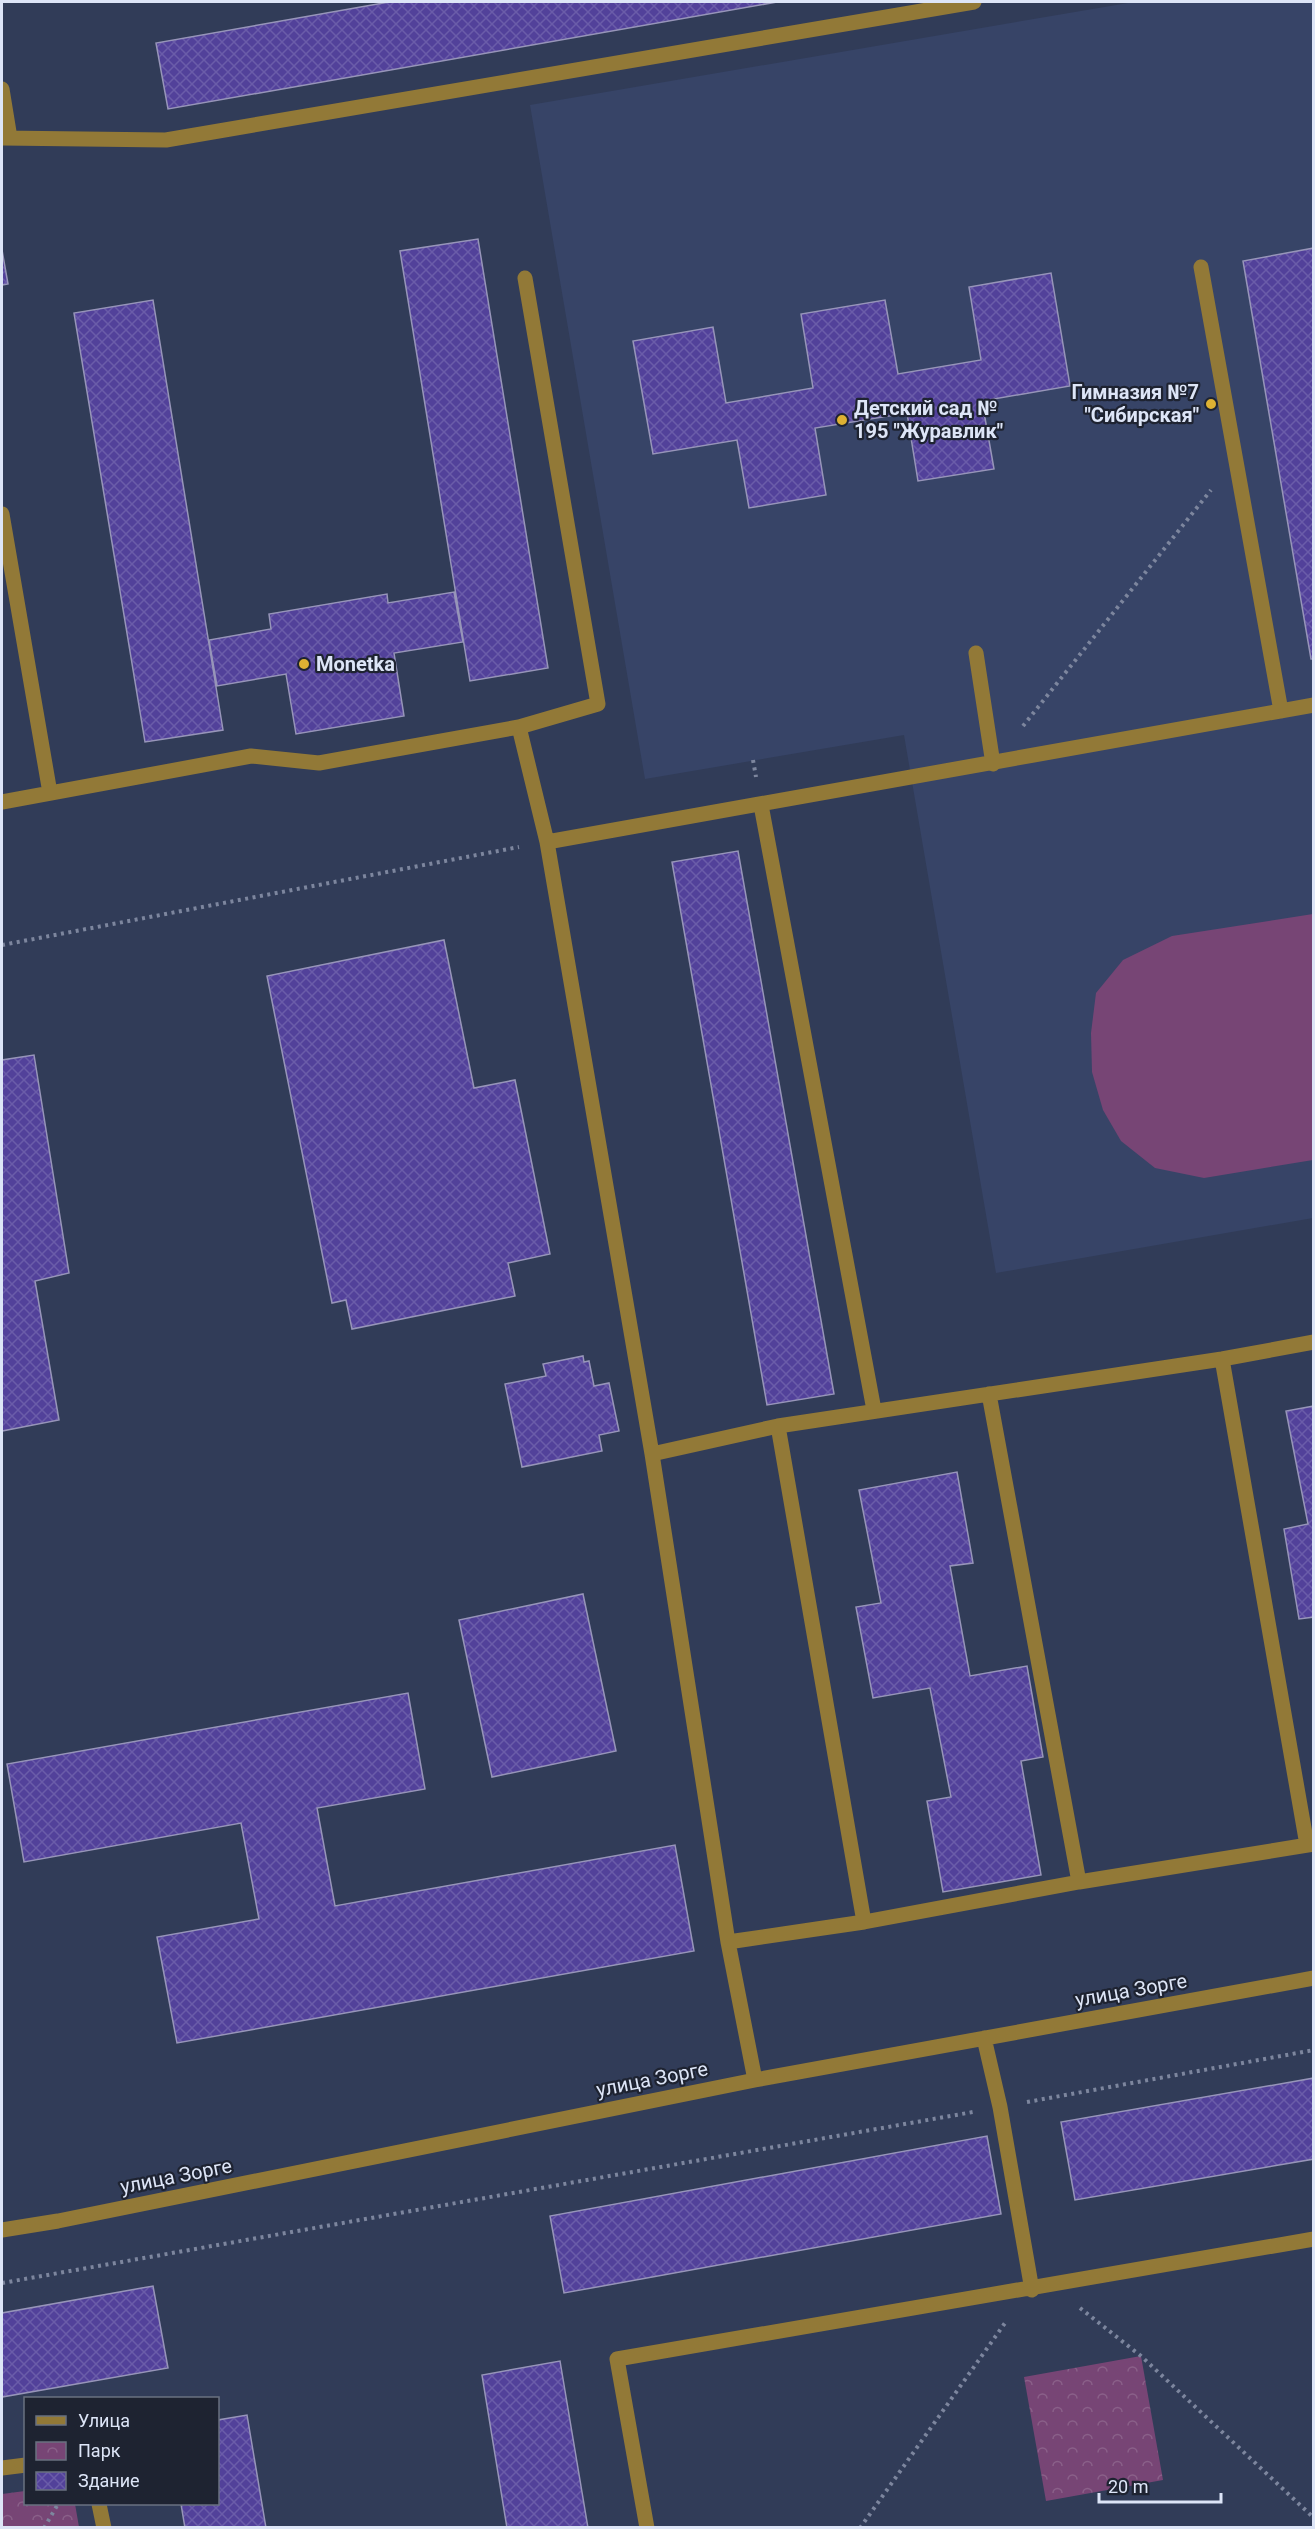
<svg xmlns="http://www.w3.org/2000/svg" width="1315" height="2529" viewBox="0 0 1315 2529" font-family="Roboto,sans-serif">
  <style>
    .built { fill: #374467 }
    .park { fill: url(#park-crowns) }
    .garden { fill: #774575 }
    .building { fill: url(#building-cross-hatch); stroke: #9795b9; stroke-width: 1.5 }
    .lines { fill: none; stroke-linecap: round; stroke-linejoin: round }
    .path { stroke: #7d869e; stroke-width: 4; stroke-dasharray: 3 4.5; stroke-linecap: butt }
    .minor { stroke: #927937; stroke-width: 15 }
    .poi-dot { fill: #ddb133; stroke: #1e2331; stroke-width: 2 }
    .labels { text-anchor: middle; stroke-width: 4.5; stroke-linejoin: round; paint-order: stroke }
    .poi-label { font-size: 20px; font-weight: bold; fill: #dde5f7; stroke: #1e2331; text-anchor: start }
    .street-label { font-size: 20px; fill: #dde5f7; stroke: #1e2331 }
  </style>
  <defs>
    <pattern id="park-crowns" width="20" height="18" patternUnits="userSpaceOnUse" patternTransform="scale(1.5)"><rect width="20" height="18" fill="#774575"/><path d="M2 6a3 3 0 1 1 6 0M12 15a3 3 0 1 1 6 0" fill="none" stroke="#8a6089"/></pattern>
    <pattern id="building-cross-hatch" width="8" height="8" patternUnits="userSpaceOnUse" patternTransform="scale(1.5)"><rect width="8" height="8" fill="#52419a"/><path d="M0 0l8 8M0 8l8-8" fill="none" stroke="#6a5ca9"/></pattern>
  </defs>
  <rect width="100%" height="100%" fill="#313c58"/>
  <path class="built" d="M1134 2H1313V1218L996 1273 904 735 645 779 530 105Z"/>
  <path class="park" d="M1141 2356 1163 2480 1046 2501 1024 2377Z
    M25 2491 26 2504H75L79 2527H2V2494Z"/>
  <path class="garden" d="M1313 914V1160L1204 1178 1155 1168 1121 1141 1103 1110 1092 1072 1091 1033 1096 993 1123 960 1172 936Z"/>
  <path class="building" d="M389 2H777L168 109 156 43Z
    M478 239 548 668 470 681 400 251Z
    M1314 248V659H1311L1243 261Z
    M2 250 8 284 2 285Z
    M1051 273 1070 386 982 401 994 469 918 481 907 413 815 428 826 495 749 508 737 440 653 454 633 341 713 327 726 403 813 388 801 314 885 300 898 374 981 360 969 287Z
    M153 300 223 730 145 742 74 313Z
    M454 592 463 642 394 653 404 716 296 734 286 674 217 686 209 640 271 629 269 614 387 594 388 603Z
    M738 851 834 1394 767 1405 672 862Z
    M444 940 474 1088 515 1080 550 1254 508 1263 515 1296 352 1329 346 1300 332 1303 267 976Z
    M34 1055 69 1273 35 1281 59 1420 2 1431V1060Z
    M583 1356 584 1362 589 1361 594 1386 609 1383 619 1431 599 1435 602 1451 522 1467 505 1384 546 1376 543 1364Z
    M1314 1406V1617L1299 1619 1284 1529 1308 1524 1286 1411Z
    M957 1472 973 1563 950 1566 970 1676 1027 1666 1043 1757 1021 1761 1041 1875 943 1892 927 1801 951 1797 930 1688 873 1698 856 1607 881 1603 859 1490Z
    M583 1594 616 1751 492 1777 459 1620Z
    M408 1693 425 1789 317 1808 335 1906 675 1845 694 1951 177 2043 157 1937 259 1919 241 1823 24 1862 7 1764Z
    M1314 2078V2159L1075 2200 1061 2122Z
    M987 2136 1001 2214 564 2293 550 2216Z
    M153 2286 168 2368 2 2397V2313Z
    M560 2361 588 2528H507L482 2375Z
    M247 2415 266 2528H185L181 2504H218V2420Z"/>
  <g class="lines">
    <path class="path" d="M1023 726 1211 490
      M753 760 756 777
      M2 945 519 847
      M1027 2102 1314 2050
      M2 2283 973 2112
      M1080 2308 1141 2356 1314 2518
      M44 2528 58 2504
      M860 2528 1005 2323"/>
    <path class="minor" d="M2 89 10 138
      M2 138 166 140 974 2
      M1201 267 1281 711
      M525 278 598 704 519 727 547 842 652 1454 728 1942 755 2080
      M2 514 50 793
      M976 653 993 764
      M2 802 251 756 319 763 519 727
      M761 805 874 1410
      M547 842 1314 705
      M1222 1359 1307 1845
      M989 1394 1079 1882
      M778 1426 864 1922
      M652 1454 778 1426 1222 1359 1314 1342
      M728 1942 864 1922 1079 1882 1314 1844
      M984 2038 1000 2107 1032 2290
      M2 2230 58 2221 755 2080 1314 1978
      M2 2468 26 2465
      M99 2504 104 2528
      M647 2528 617 2359 1314 2239"/>
  </g>
  <g class="poi-dot">
    <circle cx="1211" cy="404" r="6"/>
    <circle cx="842" cy="420" r="6"/>
    <circle cx="304" cy="664" r="6"/>
  </g>
  <g class="labels">
    <g class="poi-label">
      <text x="1199" y="399" text-anchor="end">Гимназия №7<tspan x="1199" dy="23">"Сибирская"</tspan></text>
      <text x="854" y="415">Детский сад №<tspan x="854" dy="23">195 "Журавлик"</tspan></text>
      <text x="316" y="671">Monetka</text>
    </g>
    <g class="street-label">
      <text transform="translate(1131 1990) rotate(-10)" y="7">улица Зорге</text>
      <text transform="translate(652 2079) rotate(-11)" y="7">улица Зорге</text>
      <text transform="translate(176 2176) rotate(-11)" y="7">улица Зорге</text>
    </g>
  </g>
  <rect width="1315" height="2529" fill="none" stroke="#dde5f7" stroke-width="6"/>
  <rect x="24" y="2397" width="195" height="108" fill="#1e2331" stroke="#6a7180" stroke-width="1.5"/>
  <rect x="36" y="2416" width="30" height="9" fill="#927937" stroke="#6a7180" stroke-width="1.5"/>
  <text x="78" y="2427" font-size="18" fill="#dde5f7">Улица</text>
  <rect x="36" y="2442" width="30" height="18" fill="url(#park-crowns)" stroke="#6a7180" stroke-width="1.5"/>
  <text x="78" y="2457" font-size="18" fill="#dde5f7">Парк</text>
  <rect x="36" y="2472" width="30" height="18" fill="url(#building-cross-hatch)" stroke="#6a7180" stroke-width="1.5"/>
  <text x="78" y="2487" font-size="18" fill="#dde5f7">Здание</text>
  <path d="M1099 2493v9h122v-9" fill="none" stroke="#dde5f7" stroke-width="3"/>
  <text x="1108" y="2493" font-size="18" fill="#dde5f7" stroke="#1e2331" stroke-width="4.5" paint-order="stroke">20 m</text>
</svg>
